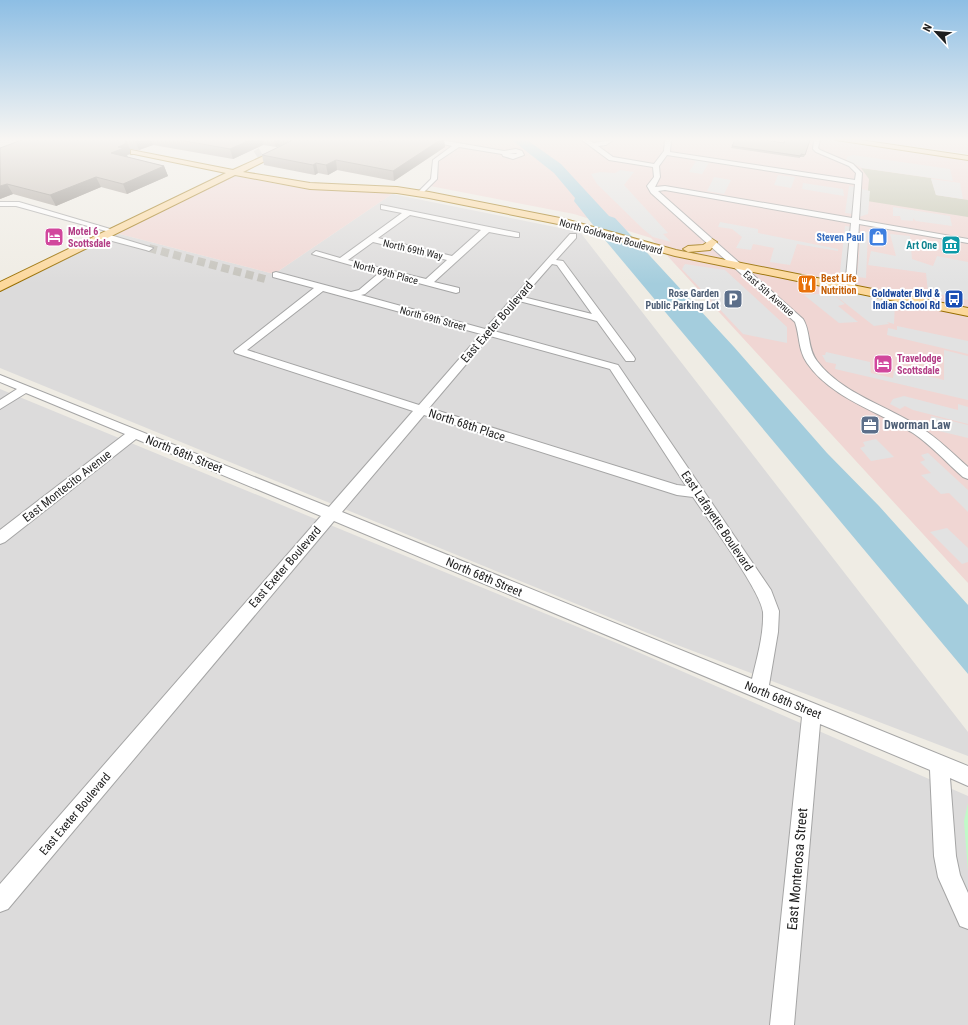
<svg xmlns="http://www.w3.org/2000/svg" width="968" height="1025" viewBox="0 0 968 1025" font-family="'Roboto Condensed',sans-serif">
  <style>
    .residential { fill: #dcdbdb }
    .commercial { fill: #f0d6d3 }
    .construction { fill: #c3c4b0 }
    .park { fill: #c1f9c8 }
    .parking { fill: #e2e2e2 }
    .water { fill: #a4cddd }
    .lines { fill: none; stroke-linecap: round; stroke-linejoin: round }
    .minor-tunnel { stroke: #c5c3bc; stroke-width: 8; stroke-dasharray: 8 4.5; stroke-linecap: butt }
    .major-tunnel { stroke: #c5c3bc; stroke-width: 9; stroke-dasharray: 9 4.5; stroke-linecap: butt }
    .minor-casing { stroke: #a5a5a5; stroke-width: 2 }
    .major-casing { stroke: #986e00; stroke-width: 2 }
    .minor { fill: #fff; fill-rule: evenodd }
    .major { fill: #fcd89c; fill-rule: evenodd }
    .wall { fill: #a59e97 }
    .shaded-wall { fill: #86817b }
    .building { fill: #c0b8b0; stroke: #86817b }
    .labels { text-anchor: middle; stroke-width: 4; stroke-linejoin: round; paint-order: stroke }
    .far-hotel-label { font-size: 10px; font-weight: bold; fill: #b23c85; stroke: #fff; text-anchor: start }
    .far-street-label { font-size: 10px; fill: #1e1e1e; stroke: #fff }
    .far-shop-label { font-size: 10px; font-weight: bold; fill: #366cbe; stroke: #fff; text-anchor: end }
    .far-culture-label { font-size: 10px; font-weight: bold; fill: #0d838f; stroke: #fff; text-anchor: end }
    .far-food-label { font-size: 10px; font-weight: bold; fill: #c56008; stroke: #fff; text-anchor: start }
    .far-service-label { font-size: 10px; font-weight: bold; fill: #4e5e75; stroke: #fff; text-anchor: end }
    .far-transit-label { font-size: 10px; font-weight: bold; fill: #164399; stroke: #fff; text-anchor: end }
    .street-label { font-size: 12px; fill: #1e1e1e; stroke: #fff }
    .service-label { font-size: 12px; font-weight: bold; fill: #4e5e75; stroke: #fff; text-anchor: start }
    .near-street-label { font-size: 14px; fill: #1e1e1e; stroke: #fff }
  </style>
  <rect width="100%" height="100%" fill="#efece4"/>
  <path class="residential" d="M392 194 580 232 968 732V756L672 643 0 368V291L116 233 274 274Z
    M0 389 624 646 968 796V1025H0Z"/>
  <path class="commercial" d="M405 140H825L968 160V583L651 238 574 214 425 185 430 179 434 158 445 147Z
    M867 140H968V154L961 153Z
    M235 176 283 185 379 191 392 194 274 274 116 233Z"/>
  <path class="construction" d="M861 168 931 178 936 195 968 200V217L867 201 869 179Z"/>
  <path class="park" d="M968 803V871L964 821Z"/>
  <path class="parking" d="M853 155 950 169 953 181 862 168 846 160 847 157Z
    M678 157 749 167 704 162 709 163 702 174 689 172 696 161Z
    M620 170 634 172 624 185 668 233 663 234 671 242 653 237 643 229 597 184 591 174 600 172 615 173Z
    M778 175 795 177 791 188 774 185Z
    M714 177 731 180 724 194 707 191Z
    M931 179 960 183 963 199 936 195Z
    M803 183 843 189 844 196 802 189Z
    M849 186 857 187 853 214 845 213Z
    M862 189 870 191 868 214 859 217Z
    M893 207 950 216 952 226 916 221 913 218V221L901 220 900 216H893Z
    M720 222 758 229V233L838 249V251L797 244 790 265 770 262 774 248 753 244 751 250 736 248 742 237 732 229 718 227Z
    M845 226 852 227 848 272H840Z
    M861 232H868L866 278 857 277Z
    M890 234 910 236 912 259 933 266 937 256 968 262V300L928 292 926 273 868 265 871 251 896 256Z
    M685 264 725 270 787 327V343L743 334 682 269Z
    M838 290 895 302 894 324 887 322 889 324 874 326 831 292Z
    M831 293 845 304 838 306 858 322 839 323 804 295Z
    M897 326 968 341V354L887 335 888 328 897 330Z
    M944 350 968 356V400L835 369 836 364 826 362 822 355H825L826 352 870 362 871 373 893 378 894 371 908 375 910 372 944 380Z
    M904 396 958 410V404L968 407V424L913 410 905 406 900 409 890 404 893 399Z
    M931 416 968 425V438L939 431 922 420 932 423Z
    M876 439 894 457 871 461 860 448 865 446 863 442Z
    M928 453 968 490V512L949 493 941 494 921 475 931 473 920 462 925 460 921 455Z
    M947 528 968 548V562L962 564 930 532Z"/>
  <path class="water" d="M512 140H527L561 164 609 216 615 218 734 347 827 453 879 506 968 605V674L605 240 574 201 575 198 554 173Z"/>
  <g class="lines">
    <path class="minor-tunnel" d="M149 248 265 279"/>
    <path class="major-tunnel" d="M129 151 138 150
      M256 155 261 152"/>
    <defs>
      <path id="minor" d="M425 140H441L504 151 516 149 522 151 524 155 513 159 503 156 502 154 459 147 438 161 437 179 420 196 416 194 431 179 433 160 452 146ZM516 153 517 154H509Z
        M582 140H590L593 143 613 140 606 145 598 146 613 157 654 164 664 151 665 140H671L670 152 855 180 856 173 849 166 816 152 813 149 814 140H820L818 148 820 150 853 164 862 173 859 220 968 239V243L859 224 855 288 850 291 845 288 851 223 665 190 658 191 803 319C811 332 807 348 817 361 842 394 888 406 921 428 938 438 953 454 968 467V479L963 477C947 463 931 445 913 433 878 411 831 398 807 363 798 350 800 336 795 322L651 193 647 186 654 177 653 167 609 160ZM667 155 855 184 852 218 665 186 655 187 660 177 659 166Z
        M0 202H19L117 231 113 233 16 206H0Z
        M381 205 519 233V237H516L489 232 434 282 459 288V292L456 293 388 275 365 294 361 295 485 329 570 234H576V238L556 260 563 261 634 357 635 359 634 361H626L597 321 519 301 494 331 618 365 771 590 779 611 778 632 769 685 968 766V786L950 778 956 856 960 875 968 893V929L960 926 938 877 934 856 930 770 820 724 794 1025H770L802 717 334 521 8 909 0 912V884L321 516 136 439 5 542 0 544V530L125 434 26 393 0 409V400L17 389 0 382V375L329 507 413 411 235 353 234 351 314 288 273 277V273L276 272 351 292 359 290 379 273 312 254 316 251 340 258 402 213 381 209ZM410 215 481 230 452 256 378 238ZM373 242 447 260 426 279 348 260ZM552 264 557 265 592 314 523 297ZM323 291 481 334 419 405 247 350ZM490 336 610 369 686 486 677 485 429 408ZM424 415 677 495 693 497C707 518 761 591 763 612 764 634 757 658 752 679L342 512Z
        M101 234H107L153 248 149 251 146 250 101 238Z"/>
      <path id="major" d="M836 140H860L968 156V160Z
        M131 150 233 170 266 155H269V159L243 172 310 183 397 187 429 192 565 219 676 250 968 308V316L675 256 563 225 429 198 397 193 310 189 235 175 0 291V282L226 173 134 154H131Z
        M712 239 717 242 710 250 688 252 683 249 688 246 703 245Z"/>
    </defs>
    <use href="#minor" class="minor-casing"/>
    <use href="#major" class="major-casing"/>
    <use href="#minor" class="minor"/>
    <use href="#major" class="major"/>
  </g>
  <path class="wall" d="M22 140H379L380 142 383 140H444L445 147 394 181 337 170 328 175 318 173 315 175 264 165 262 155 281 146H280L276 147 263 145 233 159 153 145 139 150 130 149V154L127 155 128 157 164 166 168 176 127 194 101 187 56 206 13 194 0 199Z
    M810 140 804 157H800V158L731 148 732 146 784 143Z"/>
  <path class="shaded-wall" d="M126 140 130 149V154L127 155 128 158 111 153Z
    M151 140 153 145 139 150 135 141Z
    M250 140H262L263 145 233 159 230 149Z
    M274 140H279L280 146 276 147Z
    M440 140H444L445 147 394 181 393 171Z
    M336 160 337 170 328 175 326 165Z
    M316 163 318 173 315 175 313 165Z
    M164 166 168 176 127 194 123 184Z
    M96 177 101 187 56 206 50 195Z
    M7 184 13 194 0 199V186Z"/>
  <path class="building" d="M22 140H126L125 144 118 147 124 148 111 153 164 166 123 184 96 177 50 195 7 184 0 186V148Z
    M180 140H250L230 149Z
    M290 140H379L380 142 383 140H440L393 171 336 160 326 165 316 163 313 165 262 155 291 141Z
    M735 140H765L784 143 785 140H810L805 155 801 154V156L732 146Z"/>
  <linearGradient id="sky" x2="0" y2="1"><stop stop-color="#8dbee4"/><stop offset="0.49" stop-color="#f8f6f3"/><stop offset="1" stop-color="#f8f6f3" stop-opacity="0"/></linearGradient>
  <rect width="968" height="284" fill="url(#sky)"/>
  <defs>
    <symbol id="hotel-square" viewBox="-11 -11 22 22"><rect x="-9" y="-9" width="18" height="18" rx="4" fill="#d1479c" stroke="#fff"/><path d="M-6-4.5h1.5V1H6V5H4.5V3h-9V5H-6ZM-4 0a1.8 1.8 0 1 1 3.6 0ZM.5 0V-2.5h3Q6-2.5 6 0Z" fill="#fff"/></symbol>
    <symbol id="shop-square" viewBox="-11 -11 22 22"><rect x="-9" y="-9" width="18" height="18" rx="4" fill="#3f7fe0" stroke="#fff"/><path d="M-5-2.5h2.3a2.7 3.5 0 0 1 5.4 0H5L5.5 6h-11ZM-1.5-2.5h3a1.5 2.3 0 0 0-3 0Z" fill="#fff"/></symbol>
    <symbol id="museum-square" viewBox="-11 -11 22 22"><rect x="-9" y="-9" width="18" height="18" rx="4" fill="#0f9aa8" stroke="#fff"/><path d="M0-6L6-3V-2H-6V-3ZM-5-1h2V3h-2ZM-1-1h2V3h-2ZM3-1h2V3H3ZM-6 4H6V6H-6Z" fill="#fff"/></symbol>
    <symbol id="restaurant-square" viewBox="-11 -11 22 22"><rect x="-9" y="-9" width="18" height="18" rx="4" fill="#e8710a" stroke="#fff"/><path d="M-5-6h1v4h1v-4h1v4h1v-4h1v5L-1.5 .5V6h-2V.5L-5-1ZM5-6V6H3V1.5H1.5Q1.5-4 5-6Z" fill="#fff"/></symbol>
    <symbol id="parking-square" viewBox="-11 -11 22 22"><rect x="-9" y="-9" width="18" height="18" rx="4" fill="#5c6f8a" stroke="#fff"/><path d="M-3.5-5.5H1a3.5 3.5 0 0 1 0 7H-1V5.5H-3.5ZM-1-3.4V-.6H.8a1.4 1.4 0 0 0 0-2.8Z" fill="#fff"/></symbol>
    <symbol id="bus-square" viewBox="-11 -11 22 22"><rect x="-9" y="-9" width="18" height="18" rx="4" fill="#1a4fb4" stroke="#fff"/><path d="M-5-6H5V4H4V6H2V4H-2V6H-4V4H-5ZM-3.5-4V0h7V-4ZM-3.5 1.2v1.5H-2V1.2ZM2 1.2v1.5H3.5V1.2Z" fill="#fff"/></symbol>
    <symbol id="office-square" viewBox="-11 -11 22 22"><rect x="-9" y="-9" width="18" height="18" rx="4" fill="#5c6f8a" stroke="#fff"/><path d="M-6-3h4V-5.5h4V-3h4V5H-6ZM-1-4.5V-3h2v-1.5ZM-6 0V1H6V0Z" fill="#fff"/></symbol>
  </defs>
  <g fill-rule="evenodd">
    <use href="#hotel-square" x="43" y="226" width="22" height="22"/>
    <use href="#shop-square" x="867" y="226" width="22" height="22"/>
    <use href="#museum-square" x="940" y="234" width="22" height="22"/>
    <use href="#restaurant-square" x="796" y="273" width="22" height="22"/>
    <use href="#parking-square" x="722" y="288" width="22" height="22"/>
    <use href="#bus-square" x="943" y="288" width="22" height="22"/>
    <use href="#hotel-square" x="872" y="353" width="22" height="22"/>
    <use href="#office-square" x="859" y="414" width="22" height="22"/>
  </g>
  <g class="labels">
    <g class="far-hotel-label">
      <text x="68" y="235">Motel 6<tspan x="68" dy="12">Scottsdale</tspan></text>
      <text x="897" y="362">Travelodge<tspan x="897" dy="12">Scottsdale</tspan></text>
    </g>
    <g class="far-street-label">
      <text transform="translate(611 236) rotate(16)" y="4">North Goldwater Boulevard</text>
      <text transform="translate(413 249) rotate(13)" y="4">North 69th Way</text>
      <text transform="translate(386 272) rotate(15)" y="4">North 69th Place</text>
      <text transform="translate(769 293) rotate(41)" y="4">East 5th Avenue</text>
      <text transform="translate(433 318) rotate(15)" y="4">North 69th Street</text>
    </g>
    <g class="far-shop-label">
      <text x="864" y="241">Steven Paul</text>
    </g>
    <g class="far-culture-label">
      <text x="937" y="249">Art One</text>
    </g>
    <g class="far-food-label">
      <text x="821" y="282">Best Life<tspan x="821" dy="12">Nutrition</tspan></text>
    </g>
    <g class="far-service-label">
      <text x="719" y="297">Rose Garden<tspan x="719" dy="12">Public Parking Lot</tspan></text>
    </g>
    <g class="far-transit-label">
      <text x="940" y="297">Goldwater Blvd &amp;<tspan x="940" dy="12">Indian School Rd</tspan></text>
    </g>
    <g class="street-label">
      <text transform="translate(497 322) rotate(-49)" y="4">East Exeter Boulevard</text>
      <text transform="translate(467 425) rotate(18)" y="4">North 68th Place</text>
      <text transform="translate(184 454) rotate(22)" y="4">North 68th Street</text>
      <text transform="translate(67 486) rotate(-38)" y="4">East Montecito Avenue</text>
      <text transform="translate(717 521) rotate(56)" y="4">East Lafayette Boulevard</text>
      <text transform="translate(285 567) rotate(-49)" y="4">East Exeter Boulevard</text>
      <text transform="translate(484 577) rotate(23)" y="4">North 68th Street</text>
      <text transform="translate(783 700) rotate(22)" y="4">North 68th Street</text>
      <text transform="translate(75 814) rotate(-50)" y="4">East Exeter Boulevard</text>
    </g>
    <g class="service-label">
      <text x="884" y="429">Dworman Law</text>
    </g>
    <g class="near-street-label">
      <text transform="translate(797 869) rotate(-85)" y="5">East Monterosa Street</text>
    </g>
  </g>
  <g transform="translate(936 32) rotate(296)" stroke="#ffffff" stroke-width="3" paint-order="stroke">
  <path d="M0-3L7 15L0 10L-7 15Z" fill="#1e1e1e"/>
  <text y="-6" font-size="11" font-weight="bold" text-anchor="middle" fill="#1e1e1e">N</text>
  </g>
</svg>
